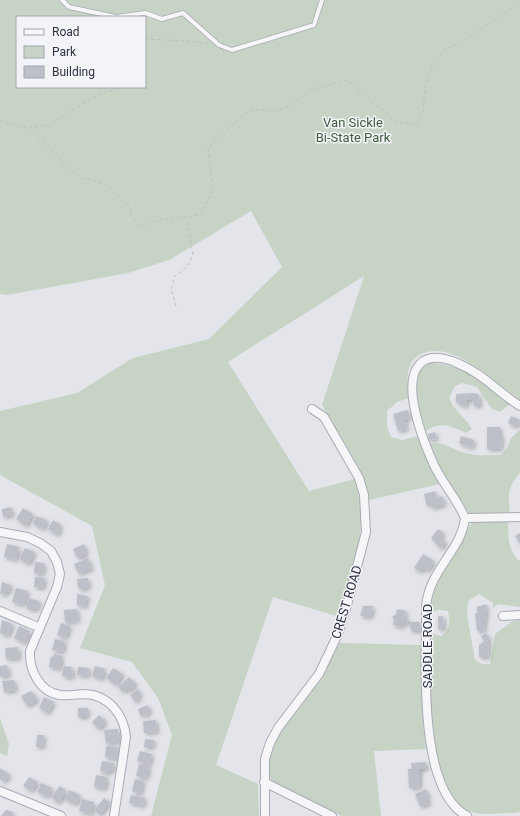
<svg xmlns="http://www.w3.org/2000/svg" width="520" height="816" viewBox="0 0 520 816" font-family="Roboto,sans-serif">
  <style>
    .green { fill: #c7d3c5; fill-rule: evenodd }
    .building { fill: #bec0c9; filter: url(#shadow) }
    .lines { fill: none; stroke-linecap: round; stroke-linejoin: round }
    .lane-casing { stroke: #a9abb4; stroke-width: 5.5 }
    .street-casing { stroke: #a9abb4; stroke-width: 10 }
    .path { stroke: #bebfc4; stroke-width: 1; stroke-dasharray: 3 3; stroke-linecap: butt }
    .lane { stroke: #f6f6f8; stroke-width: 4 }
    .street { stroke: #f6f6f8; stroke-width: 8 }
    .labels { text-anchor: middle; stroke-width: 3; stroke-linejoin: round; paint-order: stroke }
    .park-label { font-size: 13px; fill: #3d5b3b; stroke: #f3f4f7 }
    .street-label { font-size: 13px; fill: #2d3140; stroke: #f3f4f7 }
  </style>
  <defs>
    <filter id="shadow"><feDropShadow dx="2" dy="2" stdDeviation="2" flood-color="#0004"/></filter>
  </defs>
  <rect width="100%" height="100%" fill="#e3e5ea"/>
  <path class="green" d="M0 0H520V400C495 383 453 339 421 354 404 362 407 383 409 398L397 402 387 411V427L391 437 402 440 419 436 433 472 440 484 369 500 362 473 322 405 364 276 228 362 309 491 355 479C371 527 352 570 340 617L273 597 216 765 258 784 259 816H151L172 735 158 698 132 662 80 648 105 585 92 526 0 475V411L77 393 133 358 209 339 282 267 251 211 169 260 128 273 7 295 0 294ZM17 17H145V87H17Z
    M431 363C466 365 484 383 510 404L500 412 492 409 477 387 462 383 455 386 449 398C454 411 465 417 472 429L466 433C450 426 441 421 426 431 421 417 411 385 418 372 421 367 426 365 431 363Z
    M520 430V473C507 487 508 495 510 514L469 513 440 467 430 444C448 441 452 451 469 454 479 456 491 455 501 455L507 448 511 438Z
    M473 522H508C508 535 508 553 520 561V607L498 604 493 608V603L479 594 468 601 467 615 475 660 482 664H490L495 634 513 621 520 620V812L514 813C501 813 482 816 469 811 425 795 432 672 430 633L441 636C451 630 450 621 448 611L439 610 429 613 437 581 464 539 467 529Z
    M339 643 422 645 423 723 426 749 374 751 381 816H342L277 785 268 777C269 734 292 718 315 686 325 673 332 657 339 643Z
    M0 718 9 744 7 756 0 753Z"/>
  <path class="building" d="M474 393 479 395 480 406H474L472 400H467L466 407 456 402V394Z
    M408 410 410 418 404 420 407 429 398 431 393 414Z
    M511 416 520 420 516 427 508 423Z
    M487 427H500V436H502L501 449H487Z
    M435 432 437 439 429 440 428 434Z
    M461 436 474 440 472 448 459 443Z
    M435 491 437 498 442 496 445 504 432 508 431 505 427 506 424 494Z
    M11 507 13 515 3 517 2 509Z
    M23 508 33 514 26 526 16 519Z
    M36 516 47 520 44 529 33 524Z
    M53 520 61 525 59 527 61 528 57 535 48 529Z
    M438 529 444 533 440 538 446 542 441 549 431 538Z
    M520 533V544L515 536Z
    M7 544 19 547 16 560 4 557Z
    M84 544 87 553 84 554 85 557H77L73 549Z
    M25 548 35 552 29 564 19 559Z
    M423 554 434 561 428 571 423 568 420 572 414 568Z
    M88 558 92 568 79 574 74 564Z
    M35 562 44 563 43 574 34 573Z
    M35 577 45 578 43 588 34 587Z
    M88 578 89 587 81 590V588H78L77 579Z
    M2 582 11 585 9 592 7 591 6 595 0 594Z
    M16 588 28 591 24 605 12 602Z
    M77 594 88 596 85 607 77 605Z
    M28 598 39 601 38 609H27Z
    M482 605H487L484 631H477L475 613H477V606H482Z
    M363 606H373L371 617 360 616Z
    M77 609 78 621 65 622 64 610Z
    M397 609 406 611 405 618 410 622H420L421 631H411L410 625 404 621 403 627 393 625 394 620 392 617 396 614Z
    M438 616H443L444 629H438Z
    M2 620 13 624 8 636 0 633Z
    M61 623 70 626 66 638 57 635Z
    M19 626 30 631 24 643 14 638Z
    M486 633 490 639 486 641 489 642 488 657H479V645L484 641 481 636Z
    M55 639 65 641 63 652 52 650Z
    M18 647 19 658 6 659 5 648Z
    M54 654 62 656 60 669 49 667 51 656 53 657Z
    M7 665 9 675 0 677V666Z
    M64 666 72 667 71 669 73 670 72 678 62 676Z
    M95 666 105 669 102 679 92 676Z
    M78 667 89 668 88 676 77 675Z
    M113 668 123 674 116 685 106 678Z
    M129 677 136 684 129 691 127 689 123 692 118 687Z
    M14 680 16 690 4 692 2 681Z
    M138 689 141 694 138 696 140 699 135 702 130 695Z
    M31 691 38 700 27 706 21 696Z
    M44 697 54 702 48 713 39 708Z
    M148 705 150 712 145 716 144 714 142 715 141 717 138 709Z
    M78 708H88L87 717H78Z
    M99 715 106 722 99 729 92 722Z
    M156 720 157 732 144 733 143 721Z
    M118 729 119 742 106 743 104 730Z
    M37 735H44L43 747H36Z
    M145 739 154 740 153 747H144Z
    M106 746 118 747 117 759 105 757Z
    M140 751 152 754 150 764 137 761Z
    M102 761 114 763 112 771H110L109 773 100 771Z
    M426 762 427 769H420V787L409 788 408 769H412L411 763Z
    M139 764 149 766 147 778 136 776Z
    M0 768 10 775 4 782 0 779Z
    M96 775 107 777 105 789 94 787Z
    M29 777 38 782 32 791 23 786Z
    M135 779 144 781 140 794 132 791Z
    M41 783 52 788 48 797 37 792Z
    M60 786 67 792 58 803 51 797Z
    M426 789 429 796 426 798 429 800V803L420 807 415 794Z
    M69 790 80 795 76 804 65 800Z
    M131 795 145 798 143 806 129 803Z
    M104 798 110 802 100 815 94 810Z
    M82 799 94 802 91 814 79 811Z
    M6 810 13 812 12 814 14 816H1Z"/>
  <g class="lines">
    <defs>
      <path id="lane" d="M62 0 69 7 116 17 145 13 162 19 183 13 219 45 232 50 314 25 322 0"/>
      <path id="street" d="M465 518 520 517
        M0 532 27 537 40 543 51 551 57 562 60 574 57 587 30 651C29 669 39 692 60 695 69 696 77 694 85 694 109 695 124 715 126 737L114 816
        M0 611 38 627
        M503 616 520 615
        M264 782 332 816
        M0 791 61 816
        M265 816V759L270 743 278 728 319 674 338 634 347 605 366 532 364 495 359 478 324 417 312 409
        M467 816C416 789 427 657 426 606 430 568 461 552 465 518 457 499 443 484 434 465 424 443 400 384 420 364 429 354 446 358 457 363 482 373 498 392 520 406"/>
    </defs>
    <use href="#lane" class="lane-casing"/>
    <use href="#street" class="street-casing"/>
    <path class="path" d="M145 39 189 41 208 44
      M0 121 27 128 48 145 65 166 81 178 104 183 130 207 132 217 141 227 160 220 200 215 213 191 208 148 244 114 254 109 274 111 284 109 314 89 348 80 366 98 386 112 395 122 415 124 423 113 425 89 432 66 446 49 461 43 520 2
      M29 127 49 125 83 103 100 94 116 89 115 87
      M176 306 171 288 175 276 187 267 193 255 187 218"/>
    <use href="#lane" class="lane"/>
    <use href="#street" class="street"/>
  </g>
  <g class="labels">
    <g class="park-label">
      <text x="353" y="127">Van Sickle<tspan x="353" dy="15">Bi-State Park</tspan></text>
    </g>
    <g class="street-label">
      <text transform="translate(346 602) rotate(-73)" y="5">CREST ROAD</text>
      <text transform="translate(427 646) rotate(-90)" y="5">SADDLE ROAD</text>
    </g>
  </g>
  <rect x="16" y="16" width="130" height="72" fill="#f3f4f7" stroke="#a4a6ae"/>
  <rect x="24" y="29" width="20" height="6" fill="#f6f6f8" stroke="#a4a6ae"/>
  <text x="52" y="36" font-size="12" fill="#2d3140">Road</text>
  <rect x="24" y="46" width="20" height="12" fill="#c7d3c5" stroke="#a4a6ae"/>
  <text x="52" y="56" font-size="12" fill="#2d3140">Park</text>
  <rect x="24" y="66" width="20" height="12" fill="#bec0c9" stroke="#a4a6ae"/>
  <text x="52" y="76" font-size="12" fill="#2d3140">Building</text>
</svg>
